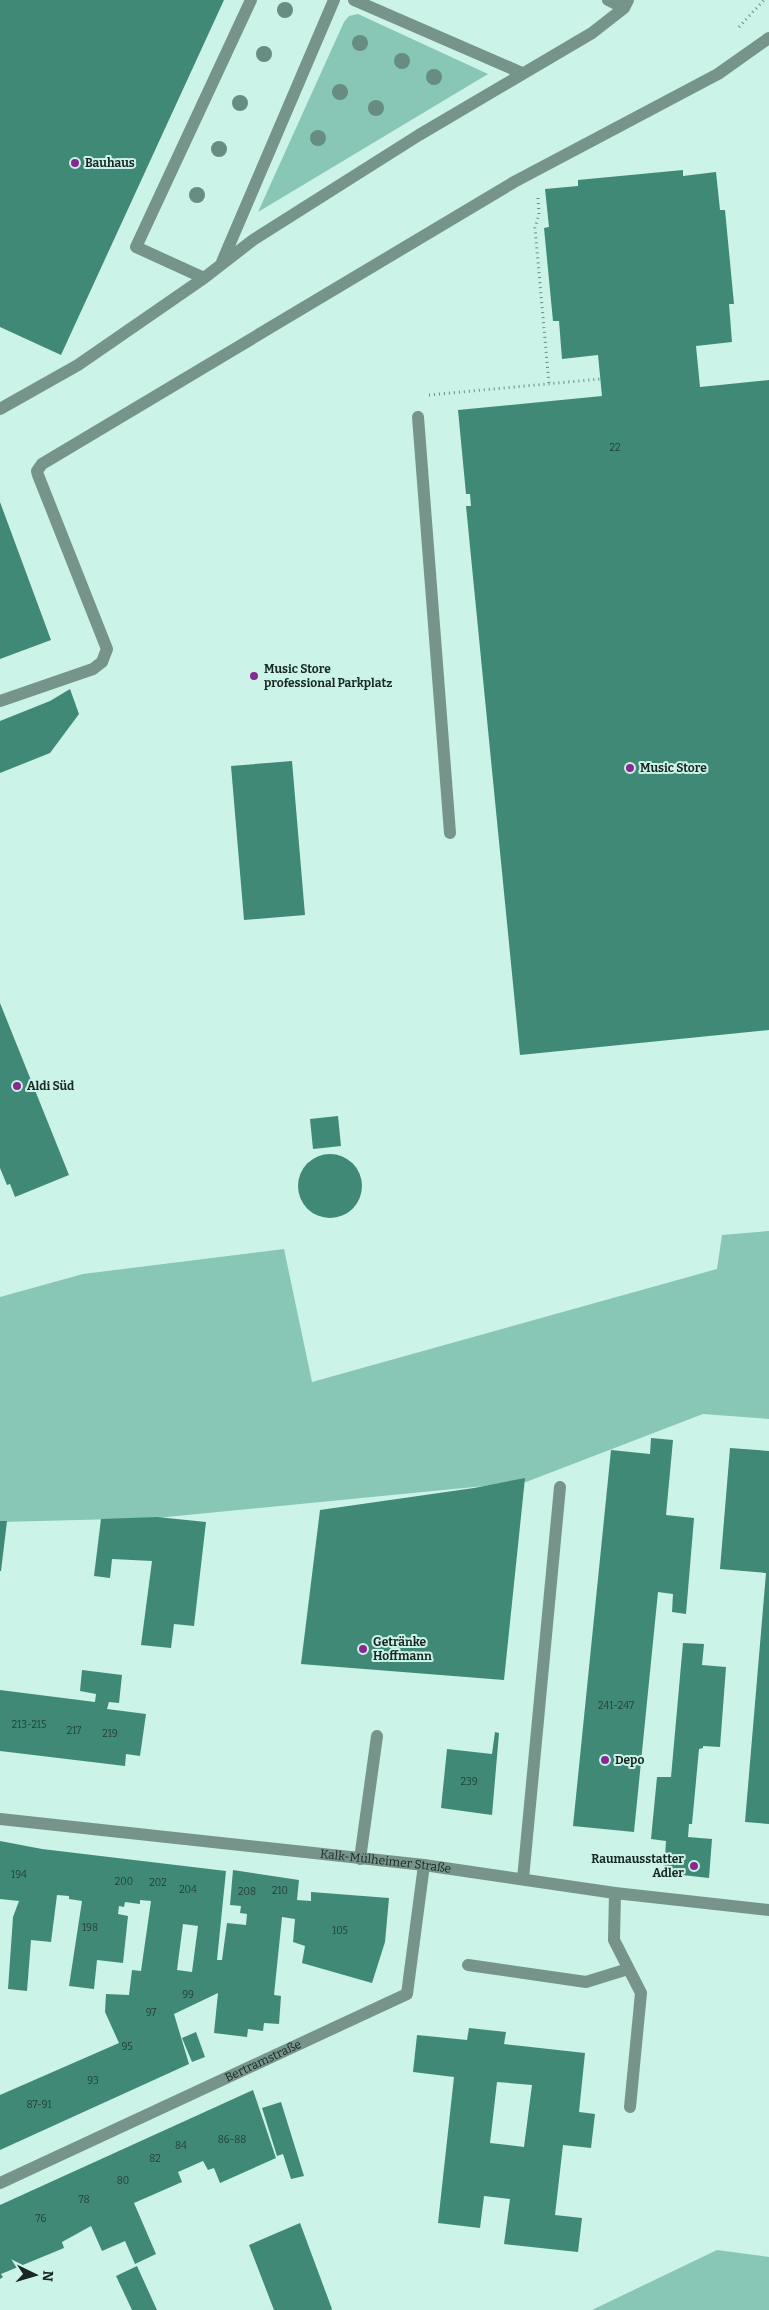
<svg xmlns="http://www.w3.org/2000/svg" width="769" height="2310" viewBox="0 0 769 2310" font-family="Bitter,serif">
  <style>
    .green { fill: #88c6b5 }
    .building { fill: #418977; fill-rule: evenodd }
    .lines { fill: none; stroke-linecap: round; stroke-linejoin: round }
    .path { stroke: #708b83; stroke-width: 3; stroke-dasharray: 1 4; stroke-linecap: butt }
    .lane { stroke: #77948b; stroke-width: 12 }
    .street { stroke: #77948b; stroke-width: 12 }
    .tree { fill: #678c82 }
    .poi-dot { fill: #892891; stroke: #cbf3e7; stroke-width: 2 }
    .labels { text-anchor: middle; stroke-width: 4; stroke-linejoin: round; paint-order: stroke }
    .number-label { font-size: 10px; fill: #224038 }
    .poi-label { font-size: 12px; font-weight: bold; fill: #182723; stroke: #cbf3e7; text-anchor: start }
    .street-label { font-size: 12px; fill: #182723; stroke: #cbf3e7 }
  </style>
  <rect width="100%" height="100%" fill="#cbf3e7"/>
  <path class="green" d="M358 14 488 74 258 212 344 22 349 16Z
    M769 1231V1419L703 1414 526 1482 156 1518 0 1522V1297L83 1274 284 1249 312 1382 717 1269 722 1235Z
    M717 2250 769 2257V2310H592Z"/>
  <path class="building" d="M0 0H224L61 355 0 327Z
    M683 170V176L716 172 720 210H725L734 304H729L732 342 696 346 700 387 769 380V1030L520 1055 466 506H471L470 494H466L458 410 602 396 598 355 562 359 559 321H553L544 228 549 227 545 189 578 186V180Z
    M0 502 51 640 0 659Z
    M70 689 79 714 50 753 0 773V721L50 701Z
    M292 761 305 915 244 920 231 766Z
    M0 1003 69 1175 15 1197 10 1184 7 1185 0 1168Z
    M338 1116 341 1146 313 1149 310 1119Z
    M298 1186a32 32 0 1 1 64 0a32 32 0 1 1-64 0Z
    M651 1438 673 1440 666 1515 694 1518 686 1614 672 1612 673 1594 658 1592 634 1832 573 1826 611 1450 650 1454Z
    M730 1448 769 1451V1824L745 1822 766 1573 720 1569Z
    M525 1478 504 1680 301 1664 320 1510 474 1488Z
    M157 1517 206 1522 194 1626 174 1624 171 1648 141 1645 152 1561 112 1559 110 1578 94 1576 101 1519Z
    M0 1521H7L1 1571H0Z
    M683 1643 704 1644 702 1665 726 1667 720 1747 703 1746V1748L699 1749 692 1824H689L688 1837 712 1839 709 1878 664 1873 666 1841 651 1839 657 1777H671Z
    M82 1670 122 1675 119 1703 109 1702 107 1709 146 1714 140 1756 126 1754 125 1766 0 1751V1690L95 1702 96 1694 80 1691Z
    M495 1732 499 1733 492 1815 441 1808 447 1749 492 1754Z
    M0 1841 42 1849 226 1871 217 1960H222L227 1923 246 1925 247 1914 240 1913 241 1906 230 1905 233 1870 299 1880 297 1900 311 1901V1892L389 1898 385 1942 372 1983 302 1963 305 1946 293 1942 295 1919 282 1917 274 1995 281 1996 279 2024 264 2023 263 2031 248 2029 247 2037 214 2033 218 1993 174 2014 189 2064 0 2150V2095L119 2043 105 2012 106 1994 129 1995 132 1970 141 1971 151 1901 140 1900V1904L125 1902 124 1907 119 1906 118 1914 128 1916 123 1963 97 1960 94 1989 69 1986 82 1901 69 1899V1896L57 1895 51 1942 31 1940 27 1991 8 1989 13 1917 19 1901 0 1899ZM183 1924 198 1926 192 1972 177 1970Z
    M469 2028 506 2032 504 2044 585 2053 579 2112 595 2114 591 2148 563 2145 555 2215 582 2218 578 2252 504 2244 510 2199 484 2196 480 2228 438 2223 454 2077 413 2072 417 2035 467 2040ZM497 2082 532 2085 524 2147 490 2143Z
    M196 2032 205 2057 192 2062 182 2038Z
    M253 2090 276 2158 220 2183 214 2168 208 2170 203 2161 178 2172 182 2182 134 2203 156 2254 135 2264 125 2241 102 2251 91 2226 62 2242 64 2248 1 2274 3 2277 0 2279V2205Z
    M281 2102 304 2176 291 2179 283 2154 277 2156 262 2108Z
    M300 2223 332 2309 331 2310H274L249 2245Z
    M137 2266 157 2310H132L116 2276Z"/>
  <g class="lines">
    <path class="path" d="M739 27 764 0
      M538 198 539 214 535 228 549 384
      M429 395 600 379"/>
    <path class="lane" d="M354 0 522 73
      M608 0 624 8
      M222 262 334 0
      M204 278 136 247 251 0
      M0 409 78 365 204 278 253 240 419 135 592 33 624 8 628 0
      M418 417 450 833
      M0 701 93 669 102 662 107 649 38 475 37 471 42 464 514 182 718 74 769 38
      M360 1859 377 1736
      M523 1879 560 1487
      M615 1893 614 1940 641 1993 630 2107
      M468 1965 586 1982 628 1969"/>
    <g class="street">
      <path id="s1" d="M0 1819 424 1865 615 1893 769 1910"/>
      <path id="s2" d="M0 2183 407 1994 424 1865"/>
    </g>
  </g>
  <g class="tree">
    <circle cx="285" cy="10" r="8"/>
    <circle cx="360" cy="43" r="8"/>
    <circle cx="264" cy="54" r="8"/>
    <circle cx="402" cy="61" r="8"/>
    <circle cx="434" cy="77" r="8"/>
    <circle cx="340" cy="92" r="8"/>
    <circle cx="240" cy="103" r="8"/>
    <circle cx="376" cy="108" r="8"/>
    <circle cx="318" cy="138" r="8"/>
    <circle cx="219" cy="149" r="8"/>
    <circle cx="197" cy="195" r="8"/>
  </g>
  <g class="poi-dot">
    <circle cx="75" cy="163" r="5"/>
    <circle cx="254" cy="676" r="5"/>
    <circle cx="630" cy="768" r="5"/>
    <circle cx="17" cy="1086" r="5"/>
    <circle cx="363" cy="1649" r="5"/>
    <circle cx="605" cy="1760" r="5"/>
    <circle cx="694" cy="1866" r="5"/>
  </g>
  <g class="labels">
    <g class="number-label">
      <text x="615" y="451">22</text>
      <text x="616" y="1709">241-247</text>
      <text x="29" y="1728">213-215</text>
      <text x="74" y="1734">217</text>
      <text x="110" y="1737">219</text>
      <text x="469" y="1785">239</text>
      <text x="19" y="1878">194</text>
      <text x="124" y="1885">200</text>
      <text x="158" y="1886">202</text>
      <text x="188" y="1893">204</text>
      <text x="280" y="1894">210</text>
      <text x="247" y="1895">208</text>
      <text x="90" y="1931">198</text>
      <text x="340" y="1934">105</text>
      <text x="188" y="1998">99</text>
      <text x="151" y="2016">97</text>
      <text x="127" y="2050">95</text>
      <text x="93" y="2084">93</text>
      <text x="39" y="2108">87-91</text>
      <text x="232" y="2143">86-88</text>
      <text x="181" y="2149">84</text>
      <text x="155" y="2162">82</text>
      <text x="123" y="2184">80</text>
      <text x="84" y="2203">78</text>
      <text x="41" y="2222">76</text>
    </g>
    <g class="poi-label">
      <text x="85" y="167">Bauhaus</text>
      <text x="264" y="673">Music Store<tspan x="264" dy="14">professional Parkplatz</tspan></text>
      <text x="640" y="772">Music Store</text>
      <text x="27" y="1090">Aldi Süd</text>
      <text x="373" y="1646">Getränke<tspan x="373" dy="14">Hoffmann</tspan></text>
      <text x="615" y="1764">Depo</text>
      <text x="684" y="1863" text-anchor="end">Raumausstatter<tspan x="684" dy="14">Adler</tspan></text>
    </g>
    <g class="street-label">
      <text dy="4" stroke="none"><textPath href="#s1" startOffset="388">Kalk-Mülheimer Straße</textPath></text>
      <text dy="4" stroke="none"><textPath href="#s2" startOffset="290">Bertramstraße</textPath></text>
    </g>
  </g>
  <g transform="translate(35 2275) rotate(95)" stroke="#cbf3e7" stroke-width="4" paint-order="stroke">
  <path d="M0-4L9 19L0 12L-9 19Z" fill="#182723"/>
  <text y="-8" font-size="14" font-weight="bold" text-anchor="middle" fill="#182723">N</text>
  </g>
</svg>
